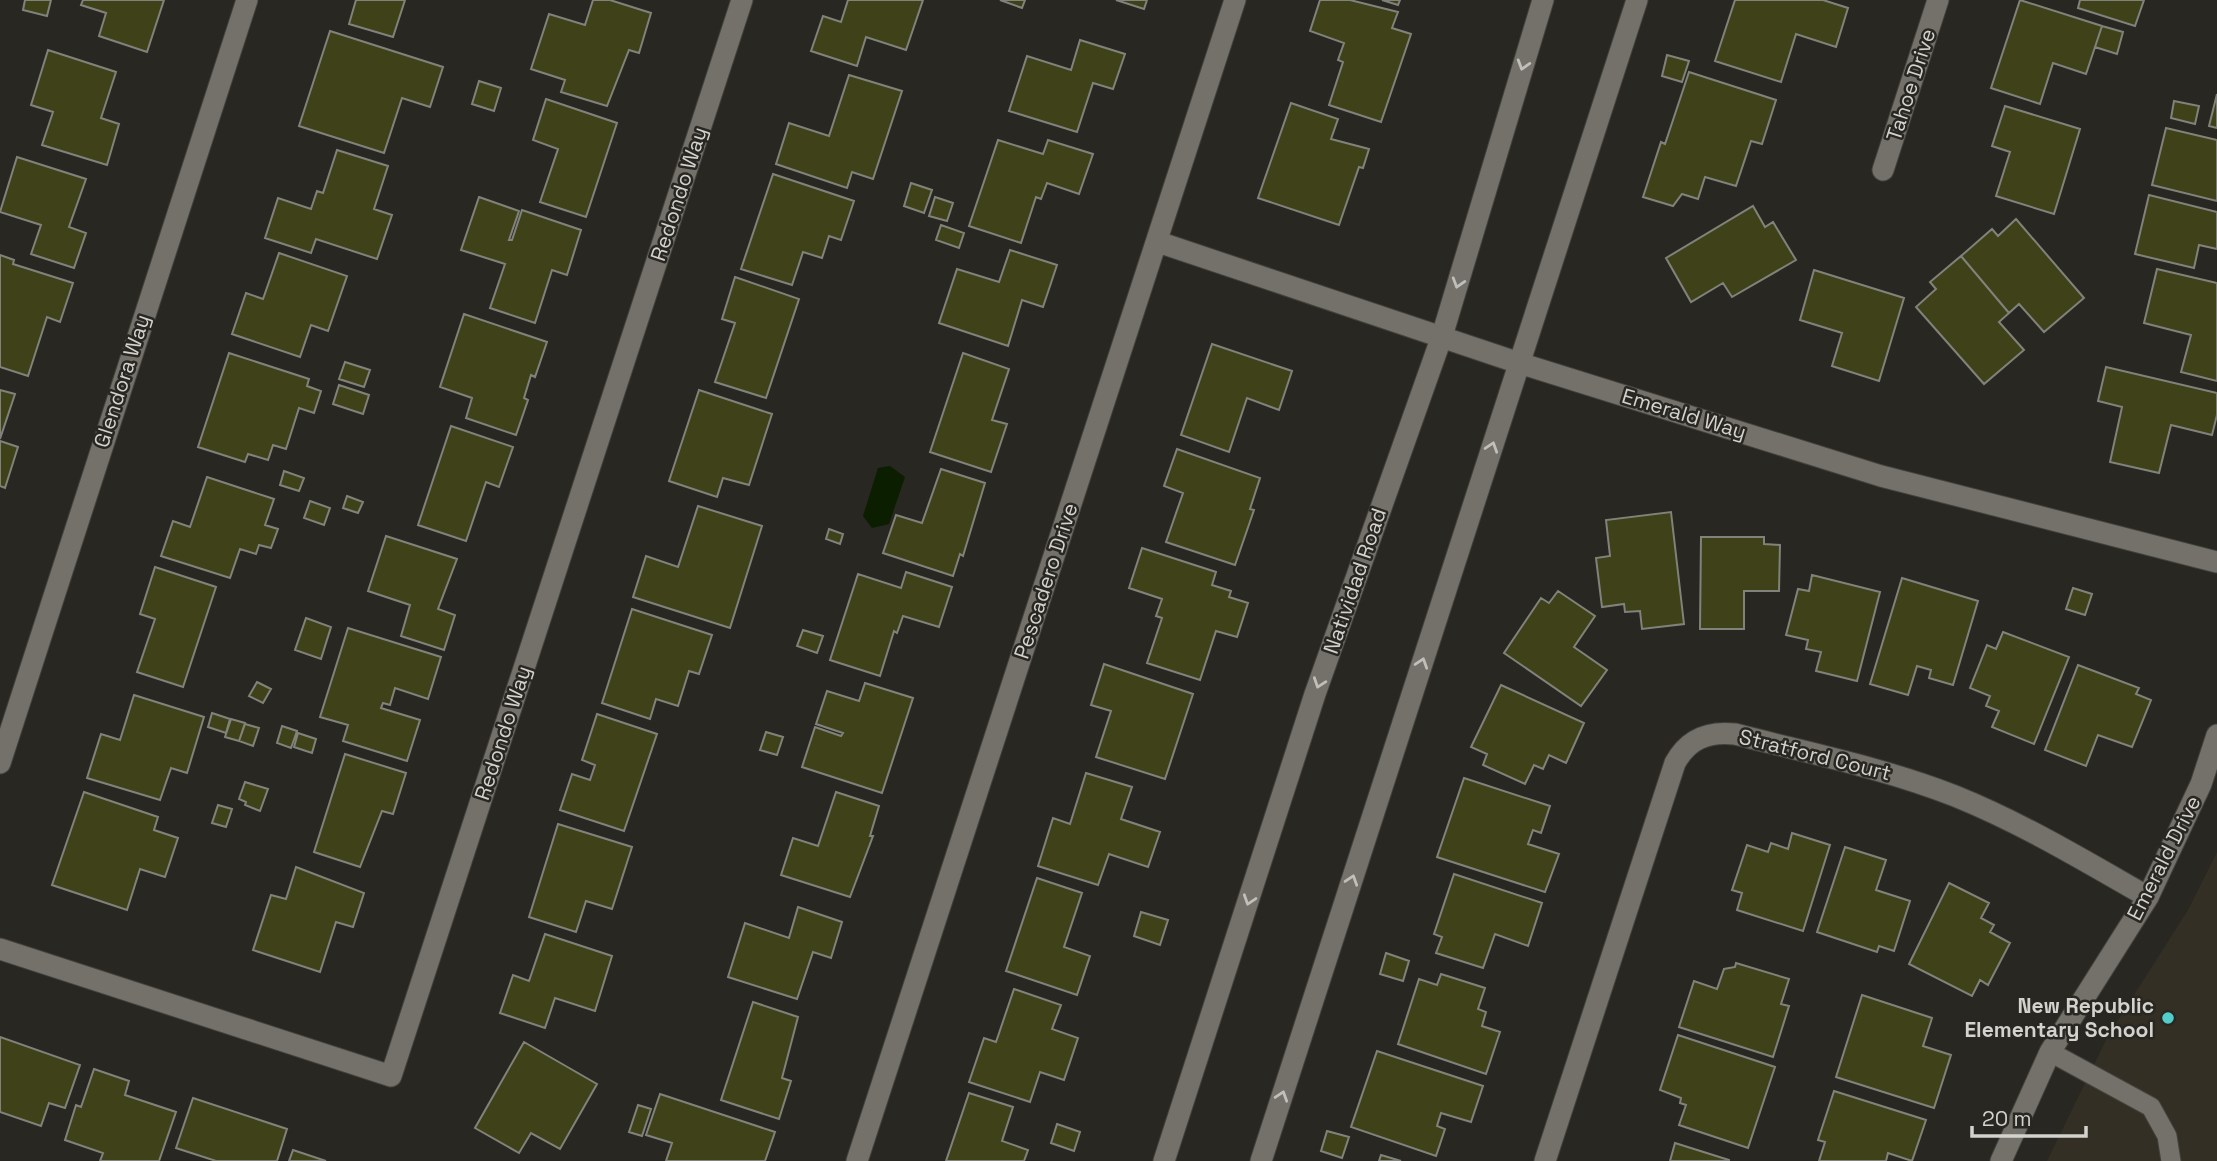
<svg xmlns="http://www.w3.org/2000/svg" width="2217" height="1161" viewBox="0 0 2217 1161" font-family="'Space Grotesk',sans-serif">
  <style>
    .built { fill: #332f24 }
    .water { fill: #0b1e00 }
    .building { fill: #3f4218; stroke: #81827b; stroke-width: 2 }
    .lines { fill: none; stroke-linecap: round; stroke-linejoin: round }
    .service-casing { stroke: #43423d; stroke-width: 21 }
    .minor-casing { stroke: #43423d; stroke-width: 23 }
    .secondary-casing { stroke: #43423d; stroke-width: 23 }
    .service { stroke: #73716a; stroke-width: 19 }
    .minor { stroke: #73716a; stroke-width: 21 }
    .secondary { stroke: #73716a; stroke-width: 21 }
    .oneway { stroke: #c0bfba }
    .poi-dot { fill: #53cdcb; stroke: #282721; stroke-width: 2.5 }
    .labels { text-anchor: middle; stroke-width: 5; stroke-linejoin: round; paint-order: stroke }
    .street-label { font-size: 21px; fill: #d3d2ce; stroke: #282721 }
    .poi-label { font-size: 21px; font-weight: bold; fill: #d3d2ce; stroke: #282721; text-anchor: end }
  </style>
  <rect width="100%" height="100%" fill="#282721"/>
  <path class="built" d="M2217 852V1161H2047L2108 1036 2188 910Z"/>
  <path class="water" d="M890 466 905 477 889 524 872 528 863 516 878 468Z"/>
  <path class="building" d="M25 0H51L47 16 23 10Z
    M83 0H164L147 52 99 36 106 13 81 5Z
    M356 0H405L393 37 349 24Z
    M593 0H610L651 13 639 53 629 50 607 106 561 92 565 80 531 69 549 14 585 25Z
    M848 0H923L906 50 866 37 857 66 811 51 823 16 841 22Z
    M1000 0H1025L1022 8Z
    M1116 0H1147L1144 9Z
    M1320 0H1350L1398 12 1392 28 1411 34 1381 122 1329 105 1343 62 1338 60 1344 43 1310 31Z
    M1382 0H1400L1398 5Z
    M1735 0H1823L1848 8 1836 47 1796 34 1781 82 1715 61Z
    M2020 0 2102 26 2086 74 2053 63 2040 104 1991 88Z
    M2080 0H2144L2135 26 2078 8Z
    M2102 26 2123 32 2117 54 2095 47Z
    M330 31 443 67 430 107 402 98 384 153 299 126Z
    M1080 40 1125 54 1113 89 1093 83 1077 132 1009 111 1027 56 1071 70Z
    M48 50 116 72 101 118 119 124 107 165 42 145 53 112 31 105Z
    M1667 55 1689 61 1682 82 1662 76Z
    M1689 72 1776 100 1762 144 1751 141 1736 186 1705 177 1698 199 1682 194 1673 206 1643 197 1661 142 1665 144Z
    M849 75 902 91 873 179 852 172 847 188 776 164 789 123 829 136Z
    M479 81 501 88 494 111 472 104Z
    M2217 94V128L2209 126Z
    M546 99 617 123 586 217 540 202 558 149 533 140Z
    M2174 101 2199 106 2195 124 2171 118Z
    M1291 103 1338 119 1331 139 1369 149 1363 168 1359 167 1339 225 1258 198Z
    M2005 106 2080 129 2054 214 1996 196 2010 152 1992 146Z
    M2166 128 2217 140V201L2152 185Z
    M998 140 1043 154 1048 140 1093 154 1079 194 1047 183 1041 199 1036 197 1021 243 969 226Z
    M337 150 388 166 374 209 392 215 377 259 316 239 311 253 265 238 278 198 311 209 317 191 323 193Z
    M17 157 86 179 69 227 86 233 74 268 31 254 41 225 0 212Z
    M773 174 854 201 841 240 829 236 822 258 803 252 792 285 741 269Z
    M911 183 932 190 924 213 904 206Z
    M2149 195 2217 212V249L2199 245 2194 268 2135 254Z
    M479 197 519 211 509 240H512L522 210 581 230 567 275 552 270 535 323 490 308 505 264 461 250Z
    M935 197 953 203 947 221 929 216Z
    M1753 206 1765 227 1773 222 1796 260 1732 297 1723 283 1691 302 1666 258Z
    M2016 219 2084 298 2044 332 2019 304 2009 313 1961 256 1992 229 1998 236Z
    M941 225 964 233 959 248 936 240Z
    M1010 250 1057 265 1043 307 1022 300 1008 346 939 323 957 269 999 282Z
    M279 253 347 276 328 331 311 325 300 357 232 334 246 293 263 299Z
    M0 255 14 260 13 264 73 283 60 322 47 317 28 376 0 367Z
    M1961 256 2009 313 1999 322 2024 350 1984 384 1916 307 1936 289 1930 282Z
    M2157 269 2217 283V381L2181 372 2191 335 2144 323Z
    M1814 270 1904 298 1879 381 1832 366 1842 333 1800 320Z
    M735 277 799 299 766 398 715 382 735 323 722 319Z
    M464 314 547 342 535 377 531 375 524 398 528 400 516 435 466 418 472 398 440 387Z
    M1212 344 1292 371 1279 410 1247 398 1229 452 1181 435Z
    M229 353 309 379 307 386 321 391 314 413 299 408 286 449 273 445 268 460 248 454 245 462 198 447Z
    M963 353 1009 369 992 420 1007 424 991 472 930 452Z
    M345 362 370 370 364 387 339 379Z
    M2106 367 2217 393V415L2212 435 2171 425 2159 473 2110 462 2122 407 2098 401Z
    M339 385 369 395 363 414 333 404Z
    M0 390 15 394 0 439Z
    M699 390 772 414 749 485 723 478 717 497 669 481Z
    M451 426 513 447 499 487 486 482 466 541 418 525Z
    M0 441 18 447 5 488 0 486Z
    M1177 449 1260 478 1250 509 1254 510 1235 565 1166 542 1183 493 1164 486Z
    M941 469 985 483 963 556 960 554 953 576 883 553 896 515 922 523Z
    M284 471 304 478 299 491 280 485Z
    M207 477 274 499 265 525 278 529 271 548 259 545 256 554 240 549 230 578 161 556 173 521 190 527Z
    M347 496 363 502 358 513 343 508Z
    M310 501 330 508 324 525 304 518Z
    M698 506 762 526 730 628 633 597 646 556 678 567Z
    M1671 512 1684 624 1642 629 1640 611 1625 612 1624 604 1602 607 1596 558 1610 556 1606 520Z
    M829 529 843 534 840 544 826 539Z
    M386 536 457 559 438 609 455 615 444 650 401 636 410 605 368 591Z
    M1701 537H1764V544L1780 545 1779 591H1744V629H1700Z
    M1142 548 1216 572 1212 585 1231 591 1229 597 1248 603 1237 637 1216 631 1200 680 1147 663 1162 618 1156 616 1162 599 1129 588Z
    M155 567 216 587 183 687 137 672 155 619 140 614Z
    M906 572 952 587 939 627 903 616 897 633 894 631 880 676 830 660 858 574 901 588Z
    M1812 575 1880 592 1857 681 1816 671 1821 652 1806 649 1808 640 1786 635 1798 589 1809 591Z
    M1902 578 1978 601 1953 685 1929 678 1931 670 1917 666 1908 695 1870 684Z
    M2073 588 2092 594 2085 615 2066 609Z
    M1558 591 1595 616 1574 647 1607 670 1581 706 1504 653 1541 598 1549 603Z
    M632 609 712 635 699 674 689 671 678 706 656 699 650 719 602 703Z
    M306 618 331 627 321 659 295 650Z
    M348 628 441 657 428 699 395 688 390 705 383 703 381 708 420 720 407 761 343 741 348 725 320 717Z
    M803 630 823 636 817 653 797 646Z
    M2003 632 2069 657 2034 744 1992 727 1999 711 1986 706 1990 696 1970 688 1987 645 1996 649Z
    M1104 664 1193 694 1165 779 1096 757 1111 711 1091 705Z
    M2078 665 2139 688 2136 694 2151 700 2132 747 2098 735 2086 766 2045 750Z
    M257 682 271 689 263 703 249 696Z
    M865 683 913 698 882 793 802 767 815 727 841 736 843 733 816 724 827 691 859 701Z
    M1501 685 1584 723 1566 763 1549 755 1543 769 1534 765 1525 784 1483 765 1487 754 1471 747Z
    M134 695 204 717 187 773 171 768 160 800 87 778 101 734 120 740Z
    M212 713 230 719 226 733 208 727Z
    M597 714 657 734 624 831 560 810 572 774 590 780 595 765 582 760Z
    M231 719 245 723 239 741 225 737Z
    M245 724 259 728 253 746 239 741Z
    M282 726 297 731 291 748 277 743Z
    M766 732 783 737 777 755 760 750Z
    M298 733 316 739 312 753 294 747Z
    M345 754 406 773 393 814 382 811 360 867 314 852Z
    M1086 773 1132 787 1121 819 1160 832 1148 867 1109 854 1098 885 1038 866 1053 818 1070 824Z
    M1464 778 1550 806 1541 833 1533 830 1528 844 1559 854 1545 892 1437 857Z
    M245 782 268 789 260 811 245 805 246 802 239 799Z
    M84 792 158 817 154 830 178 838 165 877 140 869 127 910 52 885Z
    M836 792 879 806 870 836H873L850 897 781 875 793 838 818 846Z
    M218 805 232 809 226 827 212 823Z
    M558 824 632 847 612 909 586 901 576 932 529 917Z
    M1792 833 1830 845 1803 931 1737 910 1742 893 1732 890 1747 845 1768 852 1771 843 1788 849Z
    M1845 847 1886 860 1876 890 1910 901 1894 951 1879 946 1877 952 1817 932Z
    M296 867 364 893 353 927 336 922 320 972 253 950 271 895 286 899Z
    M1454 874 1542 903 1528 946 1495 934 1483 968 1436 953 1442 937 1434 934Z
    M1037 878 1082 893 1064 947 1090 956 1077 995 1006 971Z
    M1949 883 1989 903 1981 918 1994 925 1990 932 2010 943 1988 985 1980 980 1972 996 1909 964Z
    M798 907 842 922 831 958 813 952 797 999 728 977 745 923 789 938Z
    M1141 912 1168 920 1160 945 1134 936Z
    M545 934 612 956 595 1011 555 998 545 1028 500 1013 513 975 529 981Z
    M1386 953 1409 961 1403 981 1380 974Z
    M1736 963 1789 979 1781 1004 1789 1006 1773 1057 1679 1027 1694 981 1717 989 1724 969 1735 967Z
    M1441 974 1485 988 1478 1009 1486 1012 1482 1026 1500 1032 1486 1074 1398 1044 1419 979 1437 985Z
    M1014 989 1061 1005 1052 1029 1078 1038 1064 1080 1040 1072 1030 1102 969 1082 984 1038 996 1042Z
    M1862 995 1932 1018 1923 1046 1951 1055 1934 1108 1836 1077Z
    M753 1002 798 1017 782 1078 791 1081 779 1119 721 1100Z
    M1678 1035 1775 1067 1748 1148 1679 1125 1686 1105 1680 1103 1681 1098 1660 1090Z
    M0 1037 80 1065 65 1108 49 1103 41 1126 0 1112Z
    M524 1042 597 1084 560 1149 531 1133 519 1153 475 1128Z
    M1377 1051 1483 1086 1471 1122 1441 1113 1437 1126 1445 1129 1436 1156 1351 1127Z
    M94 1069 129 1081 125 1095 176 1112 159 1161H100L103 1153 65 1140 76 1105 81 1107Z
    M1834 1091 1926 1120 1912 1161 1888 1153 1886 1161H1819L1825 1142 1818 1140Z
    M969 1093 1013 1107 1002 1141 1028 1150 1024 1161H946Z
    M660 1094 775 1132 765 1161H666L672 1143 646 1135Z
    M193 1098 287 1129 277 1161H216L176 1148Z
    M638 1105 651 1109 642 1136 629 1132Z
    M1057 1124 1080 1132 1074 1151 1051 1143Z
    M1327 1131 1349 1137 1342 1158 1321 1151Z
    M1675 1143 1729 1160V1161H1670Z
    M293 1150 326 1161H289Z
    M1381 1155 1401 1161H1379Z"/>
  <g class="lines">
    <defs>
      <path id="service" d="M2050 1052 2151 1107 2167 1136 2171 1161"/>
      <path id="minor" d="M1883 170 1938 0
        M1158 242 1519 363 1881 476 2217 562
        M0 763 247 0
        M0 949 391 1076 742 0
        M857 1161 1235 0
        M1545 1161 1675 763C1688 739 1708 731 1735 734 1808 753 1884 768 1955 796 2022 823 2085 861 2148 897
        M2001 1161 2050 1052 2148 897 2201 784 2217 735"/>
      <path id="secondary" d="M1164 1161 1315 694 1442 336 1543 0
        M1261 1161 1637 0"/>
    </defs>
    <use href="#service" class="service-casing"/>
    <use href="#minor" class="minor-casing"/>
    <use href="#secondary" class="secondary-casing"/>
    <use href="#service" class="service"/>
    <use href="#minor" class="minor"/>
    <use href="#secondary" class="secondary"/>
  </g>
  <defs><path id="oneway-chevron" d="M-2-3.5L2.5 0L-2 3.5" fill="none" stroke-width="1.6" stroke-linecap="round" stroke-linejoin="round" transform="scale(1.75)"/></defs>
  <g class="oneway">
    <use href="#oneway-chevron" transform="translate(1523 65) rotate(107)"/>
    <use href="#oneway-chevron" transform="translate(1458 283) rotate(107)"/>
    <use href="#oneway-chevron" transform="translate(1492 447) rotate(-72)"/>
    <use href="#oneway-chevron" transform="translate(1422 663) rotate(-72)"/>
    <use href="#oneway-chevron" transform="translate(1319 683) rotate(109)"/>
    <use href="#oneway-chevron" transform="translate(1352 880) rotate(-72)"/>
    <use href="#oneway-chevron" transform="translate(1249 900) rotate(108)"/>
    <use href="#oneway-chevron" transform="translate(1282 1096) rotate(-72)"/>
  </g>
  <circle class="poi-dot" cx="2168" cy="1018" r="7"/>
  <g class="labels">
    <g class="street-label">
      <text transform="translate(1911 85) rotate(-72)" y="7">Tahoe Drive</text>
      <text transform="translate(679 194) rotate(-72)" y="7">Redondo Way</text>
      <text transform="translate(122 381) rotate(-72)" y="7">Glendora Way</text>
      <text transform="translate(1684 414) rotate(17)" y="7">Emerald Way</text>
      <text transform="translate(1046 581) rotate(-72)" y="7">Pescadero Drive</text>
      <text transform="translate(1355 581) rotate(-71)" y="7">Natividad Road</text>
      <text transform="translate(503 733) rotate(-72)" y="7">Redondo Way</text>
      <text transform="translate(1815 755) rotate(14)" y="7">Stratford Court</text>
      <text transform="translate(2164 858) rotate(-63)" y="7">Emerald Drive</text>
    </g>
    <g class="poi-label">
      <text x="2154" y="1013">New Republic<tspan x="2154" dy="24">Elementary School</tspan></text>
    </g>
  </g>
  <path d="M1972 1126v10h114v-10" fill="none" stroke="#d3d2ce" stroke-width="3.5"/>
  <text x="1982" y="1126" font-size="21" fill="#d3d2ce" stroke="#282721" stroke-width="5" paint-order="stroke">20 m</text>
</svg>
